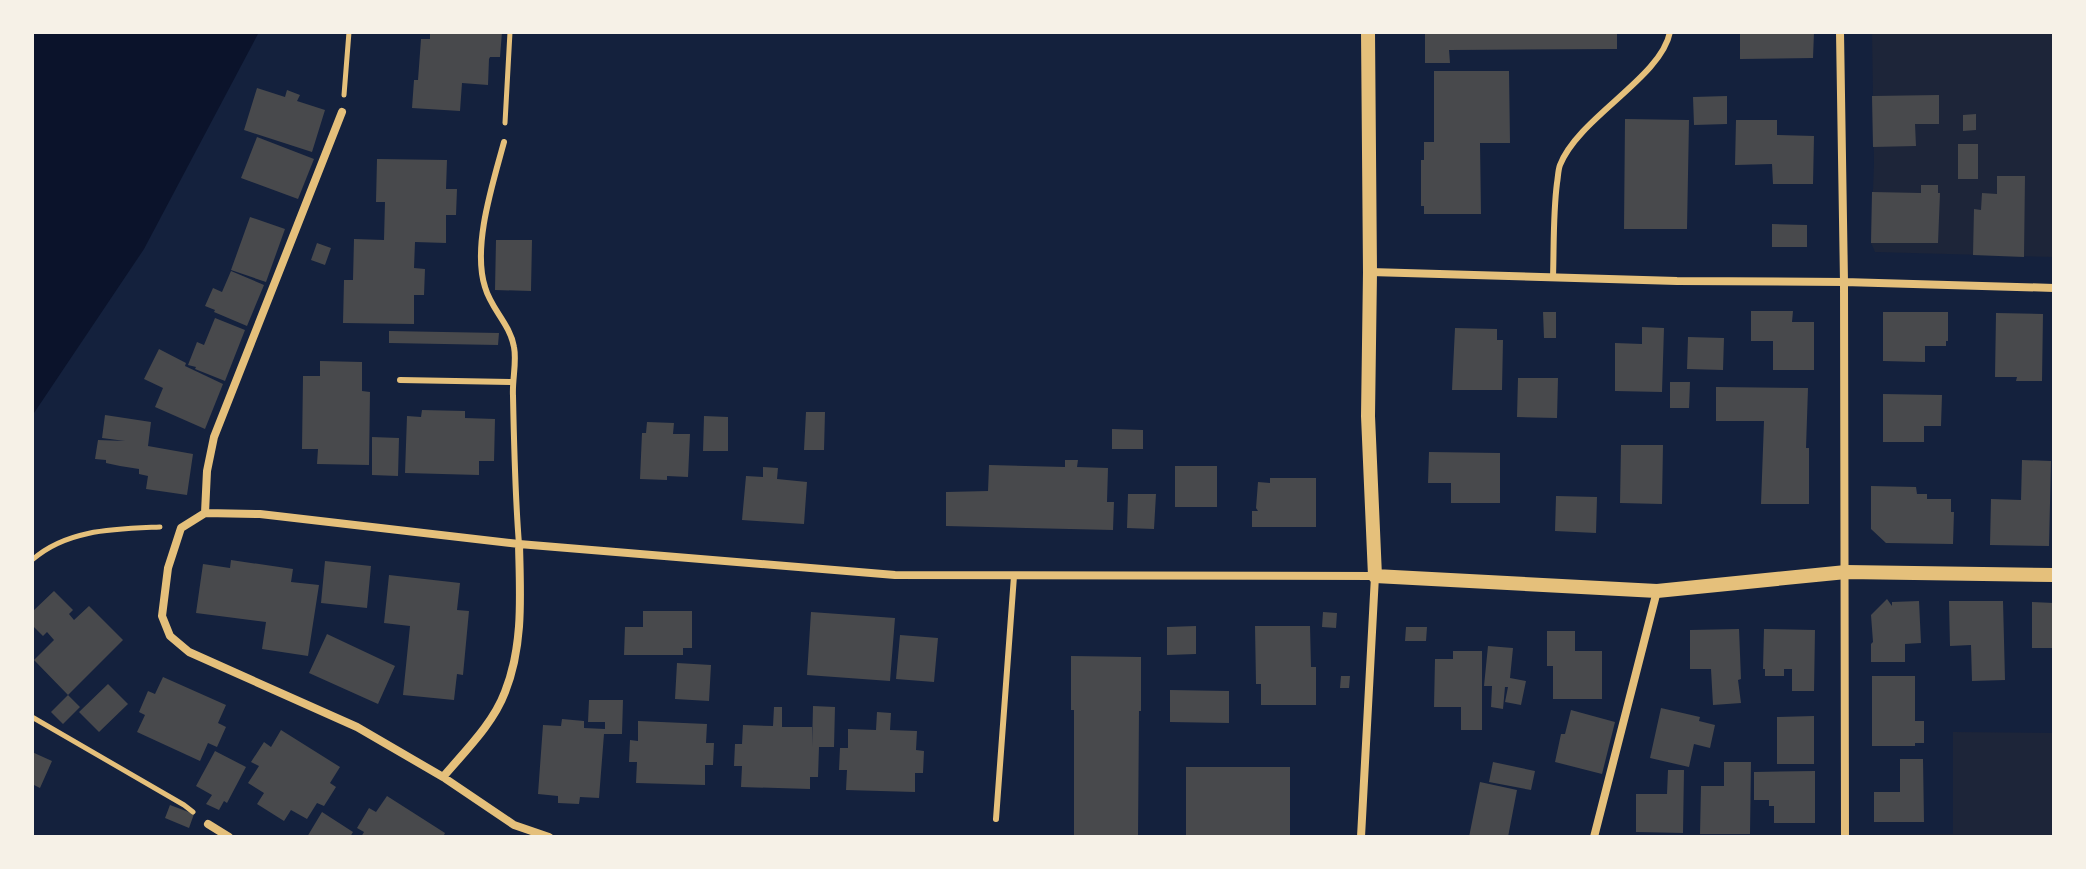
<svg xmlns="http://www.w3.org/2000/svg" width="2086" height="869" viewBox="0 0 2086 869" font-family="Jost,sans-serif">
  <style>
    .green { fill: #1d2539 }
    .water { fill: #0b132b }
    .building { fill: #48494c }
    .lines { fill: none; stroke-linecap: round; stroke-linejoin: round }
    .path { stroke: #e5c07b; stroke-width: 5 }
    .service { stroke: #e5c07b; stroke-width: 6 }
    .minor { stroke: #e5c07b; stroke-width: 8 }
    .tertiary { stroke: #e5c07b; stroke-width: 14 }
  </style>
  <rect width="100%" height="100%" fill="#14213d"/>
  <path class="green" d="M1872 32H2054V257L1875 252 1871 243 1874 163Z
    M1953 732 2054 733V837H1859V835L1953 834Z"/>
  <path class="water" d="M32 32H259L144 249 32 416Z"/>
  <path class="building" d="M430 32H502L500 57H490L489 59 488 85 462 83 460 111 412 108 414 80H418L421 39H430Z
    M1425 32H1617V49L1449 50 1450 63H1425Z
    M1740 32H1814L1813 58 1740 59Z
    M1434 71H1509L1510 143H1480L1481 214H1424V206H1421V160H1424V142H1434Z
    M257 88 285 97 287 90 300 95 297 101 325 110 312 152 244 130Z
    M1939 95V124H1915L1916 146 1873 147 1872 96Z
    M1727 96V124L1694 125 1693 97Z
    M1976 114V130L1963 131V115Z
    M1625 119 1689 120 1687 229H1624Z
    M1736 120H1777V135L1814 136 1813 184H1773L1772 164 1735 165Z
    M257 137 314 159 298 199 241 178Z
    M1958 144H1978V179H1958Z
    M377 159 447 160 446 189H457L456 215H446V243L415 242 414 268 425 269 424 295H414V324L343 323 344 280H353L354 239 384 240 385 202H376Z
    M1997 176H2025L2024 257 1973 255 1974 209 1981 210 1982 193 1997 194Z
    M1921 185H1938V193H1940L1938 243H1871L1872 192 1921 193Z
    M250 217 285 229 266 282 231 270Z
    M1772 224 1807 225V247H1772Z
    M496 240H532L531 291 495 290Z
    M317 243 331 248 325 265 311 260Z
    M231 271 264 285 247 326 214 312 215 310 205 306 213 288 222 292Z
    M1751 311H1793L1792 322H1814V370H1773V341H1751Z
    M1543 312H1556V338H1544Z
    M1883 312H1948V341H1946V346H1925V362L1883 361Z
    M1996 313 2043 314 2042 381H2016L2017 377H1995Z
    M215 318 245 330 225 381 195 369 196 367 188 365 197 342 204 345Z
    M1642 327 1664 328 1662 392 1615 391V343L1642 344Z
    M1455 328 1497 329V340H1503L1502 390H1452Z
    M389 331 499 333 498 345 389 343Z
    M1688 337 1724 338 1723 370 1687 369Z
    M159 349 186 363 185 366 223 384 205 429 155 407 163 388 144 379Z
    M320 361 362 362V391L370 392 369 465 317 464 318 449H302L303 376H320Z
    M1518 378H1558L1557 418 1517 417Z
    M1670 382H1690L1689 408H1670Z
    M1716 387 1808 388 1806 448H1809V504H1761L1764 421H1716Z
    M1883 394 1942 395 1941 426H1924V442H1883Z
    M422 410 465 411V418L495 419 494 461H479V475L405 473 407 416 421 417Z
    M806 412H825L824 450H804Z
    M105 415 151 422 148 446 193 454 187 495 146 489 148 476 139 474V469L120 466 106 463V460L95 459 98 440 125 441 102 438Z
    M704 416 728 417V451H703Z
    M647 422 674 423 673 434H690L688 477 667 476V480L640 479 642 433H646Z
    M1112 429 1143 430V449H1112Z
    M372 437 399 438 398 476 372 475Z
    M1621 445H1663L1662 504 1620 503Z
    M1429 452 1500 453V503H1451V483H1428Z
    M1065 460H1078L1077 467 1108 468 1107 502H1114L1113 530 946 526V492L988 491 989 465 1065 467Z
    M2022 460 2051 461 2049 546 1990 545 1991 499 2021 500Z
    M1175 466H1217V507H1175Z
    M763 467 778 468 777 479 807 482 804 524 742 520 746 476 763 477Z
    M1270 478H1316V527H1252V511H1258L1256 508 1258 482 1270 483Z
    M1871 486 1916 487 1917 494H1927V499H1951V512H1954L1953 544 1886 543 1871 529Z
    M1128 494H1156L1154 529 1127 528Z
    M1556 496 1597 497 1596 533 1555 531Z
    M231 560 293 569 291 582 319 585 308 656 262 649 266 622 196 613 203 564 230 568Z
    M325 561 371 566 367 608 321 603Z
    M389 575 460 583 457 610 469 611 463 675 457 674 454 700 403 695 410 626 384 623Z
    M54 591 73 610 69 614 74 620 89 606 123 640 68 695 34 660 54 640 47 632 43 636 32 625V612Z
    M1887 599 1892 606V602L1919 601 1921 643 1905 644V662H1871V644L1873 642 1871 615Z
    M1949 601H2003L2005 680 1972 681 1971 645 1950 646Z
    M2032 602 2054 603V648H2032Z
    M643 611H692V648H683V655H624L625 627H643Z
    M811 612 895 618 890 681 807 675Z
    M1323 612 1337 613 1336 628 1322 627Z
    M1196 626V654L1167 655V627Z
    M1255 626H1310L1311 667H1316V705H1261V684H1256Z
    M1406 627H1427L1426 641H1405Z
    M1739 629 1741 679 1738 680 1741 703 1713 705 1711 669H1690V630Z
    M1764 629 1815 630 1814 691H1792V669H1784V676H1765V669H1763Z
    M1547 631H1575V651H1602V699H1553V666H1547Z
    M327 634 395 666 378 704 309 673Z
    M900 635 938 638 934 682 896 679Z
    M1488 646 1513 648 1510 678 1526 681 1521 705 1505 702 1508 687H1505L1503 709 1491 707 1492 686H1484Z
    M1453 651H1482V730H1461V707H1434L1435 659H1453Z
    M1071 656 1141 657V711H1139L1138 837H1074V710H1071Z
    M677 663 711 665 709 701 675 699Z
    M1341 676H1350L1349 688H1340Z
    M1872 676H1915V721H1924V743H1915V746H1872Z
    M163 677 226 705 218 723 226 727 217 747 208 743 200 761 137 732 145 715 139 712 148 691 155 694Z
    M108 684 128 704 99 732 79 712Z
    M1170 690 1229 691V723L1170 722Z
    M68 695 80 707 63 724 51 712Z
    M589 700H623L622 734H604L599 798 580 797 579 804 558 803V796L538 794 543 725 561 726 562 719 584 721V728L605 729V722H588Z
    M813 706 835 707 834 747H819L818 777H810V789L741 787 742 766H734L735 744H742L743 725 773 726 774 707H782V727H812V747Z
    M1661 708 1700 717 1699 721 1715 725 1710 748 1694 744 1689 767 1650 758Z
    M1571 710 1615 722 1602 774 1555 762 1561 734H1565Z
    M877 712 891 713 890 730 917 731 916 750 924 751 923 773H915V792L846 790 847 770H839L840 748H848V729L876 730Z
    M1814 716V764H1777V717Z
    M638 721 707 724 706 743H714L713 765H705V785L636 783 637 762H629L630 740 638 741Z
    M281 730 340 767 330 783 336 787 324 806 317 803 307 819 291 810 284 821 257 804 264 793 248 783 259 766 251 762 264 742 271 747Z
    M215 751 246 767 227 803 224 801 219 810 206 804 212 795 196 786Z
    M32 752 52 761 40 788 32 784Z
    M1900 759H1923L1924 822H1874V792H1900Z
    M1493 762 1535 771 1531 790 1489 782Z
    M1724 762H1751L1750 834H1700L1701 786H1724Z
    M1186 767H1290V837H1186Z
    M1668 770H1684L1683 833 1636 832V794H1667Z
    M1815 771V823H1774V806H1769V800H1754V772Z
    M1480 782 1517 790 1508 837H1469Z
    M387 796 445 833 443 837H361L364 832 357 828 369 808 376 812Z
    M170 805 194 814 189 828 165 818Z
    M322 812 353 832 350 837H307Z"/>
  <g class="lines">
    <path class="path" d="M344 95 349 32
      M505 123 510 32
      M32 560C67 529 115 529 160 527
      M32 717 184 805 193 812"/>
    <path class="service" d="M504 142C493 183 472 246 485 287 491 309 510 324 514 347 517 362 512 380 513 396 514 446 515 495 519 544
      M1553 277C1554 246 1553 214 1557 183 1558 178 1558 170 1560 165 1579 117 1661 78 1670 32
      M400 380 512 382
      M996 819 1014 576"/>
    <path class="minor" d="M1840 32 1844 282 1845 837
      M1370 272 1677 281 1844 282 2054 288
      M205 513 207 471 214 437 342 112
      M443 777C465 751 493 724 505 692 524 644 520 593 519 544
      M208 824 229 837
      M549 837 514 825 443 777 357 727 189 652 170 636 162 616 168 568 181 528 205 513 260 514 519 544 895 575 1375 576 1361 837
      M1594 837 1657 591"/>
    <path class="tertiary" d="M1368 32 1370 272 1368 416 1375 576 1657 591 1846 572 2054 575"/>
  </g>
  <rect width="2086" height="869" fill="none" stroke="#f6f1e7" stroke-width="68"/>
</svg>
